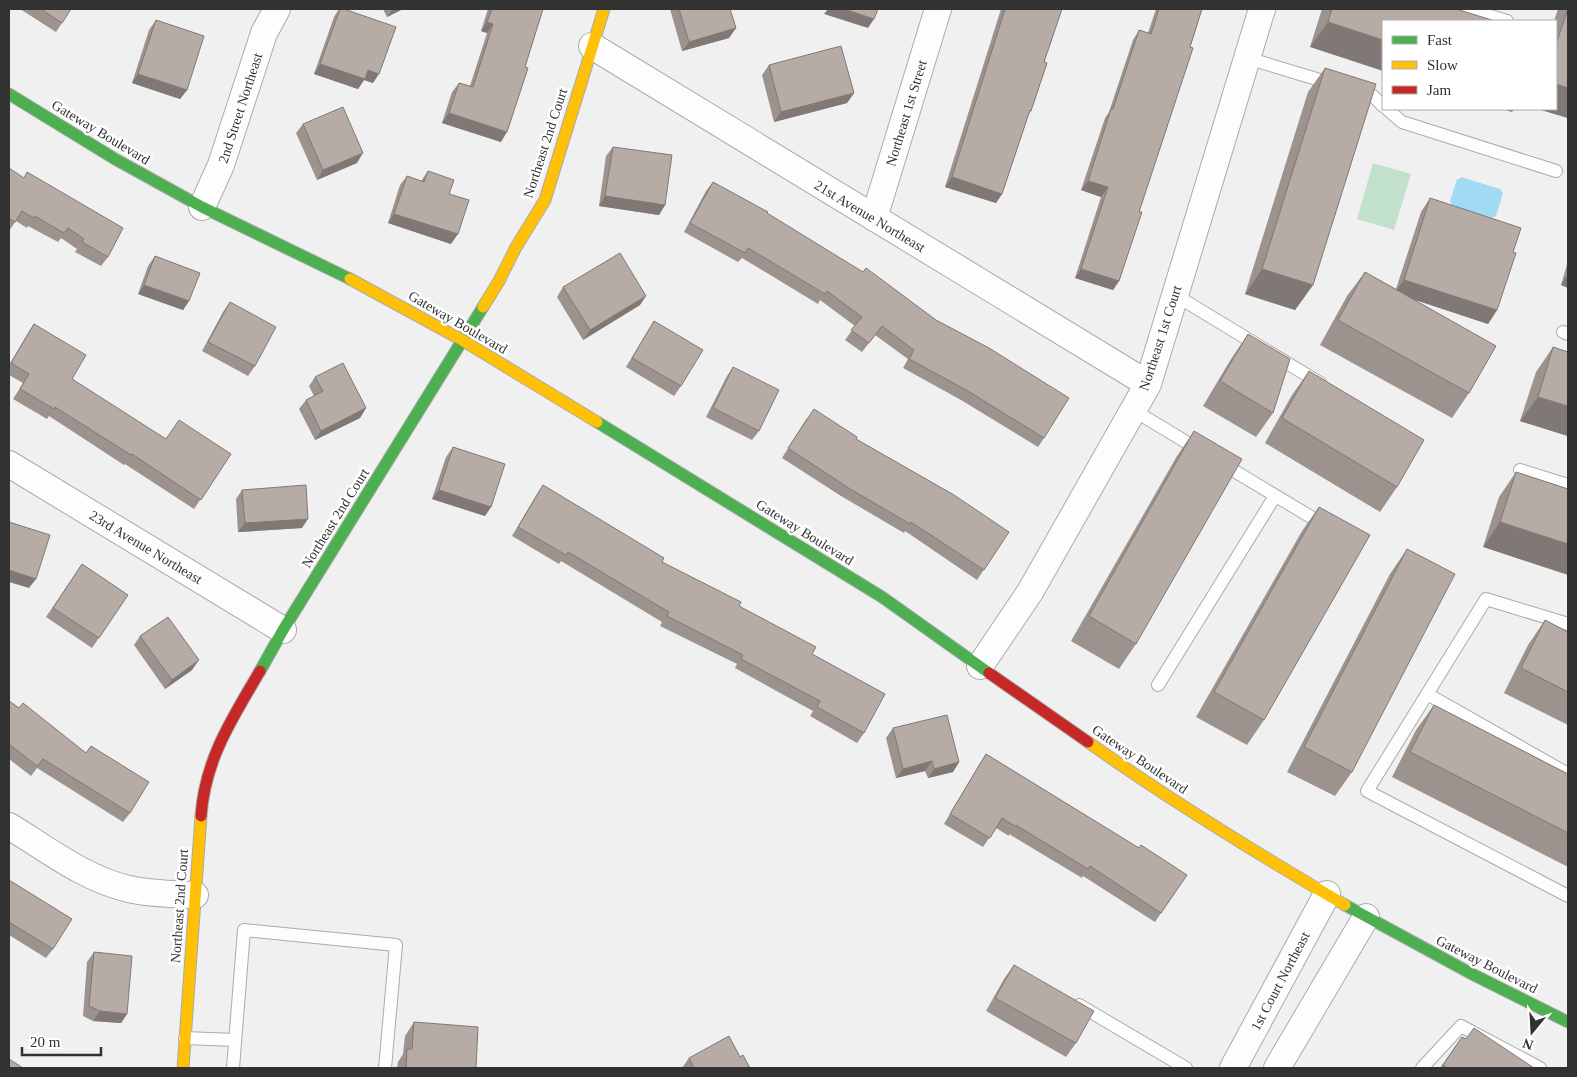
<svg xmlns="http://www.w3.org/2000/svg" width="1577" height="1077" viewBox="0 0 1577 1077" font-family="Georgia,serif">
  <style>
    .green { fill: #c1e1cc }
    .water { fill: #a1daf3 }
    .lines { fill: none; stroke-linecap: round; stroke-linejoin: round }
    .lane-casing { stroke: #ababab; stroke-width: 14 }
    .street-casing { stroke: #ababab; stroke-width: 28 }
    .fast-casing { stroke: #ababab; stroke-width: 13 }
    .slow-casing { stroke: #ababab; stroke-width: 13 }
    .jam-casing { stroke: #ababab; stroke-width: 13 }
    .lane { stroke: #fdfdfd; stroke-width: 12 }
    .street { stroke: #fdfdfd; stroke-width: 26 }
    .fast { stroke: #4caf50; stroke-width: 11 }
    .slow { stroke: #ffc107; stroke-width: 11 }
    .jam { stroke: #c62828; stroke-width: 11 }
    .wall { fill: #9d938e }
    .shaded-wall { fill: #807874 }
    .building { fill: #b7aba5; stroke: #807874 }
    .labels { text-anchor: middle; stroke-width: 5; stroke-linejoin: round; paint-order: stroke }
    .street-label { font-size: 14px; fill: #323233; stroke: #fff }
  </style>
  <rect width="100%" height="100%" fill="#f0f0f1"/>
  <path class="green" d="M1373 163 1411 174 1394 230 1357 219Z"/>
  <path class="water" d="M1461 177 1500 189 1503 193 1496 216 1491 218 1452 206 1450 201 1457 179H1459Z"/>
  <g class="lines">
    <defs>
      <path id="lane" d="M1467 9 1507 21
        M1247 58 1333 84
        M1357 91 1373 96 1383 106
        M1387 109 1402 122 1556 171
        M1175 295 1320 383
        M1563 332 1568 334
        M1133 410 1201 451
        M1221 463 1326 526
        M1520 470 1568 485
        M1568 624 1486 599 1367 791 1568 896
        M1158 685 1275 496
        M1427 694 1568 774
        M1079 1005 1186 1068
        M185 1038 235 1040
        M233 1068 244 930 396 945 385 1068
        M1422 1068 1461 1026 1540 1068"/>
      <path id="street" d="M592 46 1148 384
        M202 207 221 165 264 33 277 9
        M874 218 938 9
        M9 464 283 630
        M980 666 1030 592 1148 384 1262 9
        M9 826C47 849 85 879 129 889 150 894 173 894 195 895
        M1233 1068 1327 894
        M1277 1068 1366 917"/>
      <path id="fast" d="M9 94 115 159 202 207 350 279
        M597 422 882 597 989 673
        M260 671 283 630 483 307
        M1345 905 1472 974 1568 1022"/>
      <path id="slow" d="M350 279 462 340 597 422
        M483 307 499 281 516 247 545 200 604 9
        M1088 742C1171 801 1258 854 1345 905
        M183 1068 201 816"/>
      <path id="jam" d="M989 673 1088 742
        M201 816C205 759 232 719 260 671"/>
    </defs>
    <use href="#lane" class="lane-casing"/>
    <use href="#street" class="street-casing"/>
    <use href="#fast" class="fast-casing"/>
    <use href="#slow" class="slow-casing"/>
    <use href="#jam" class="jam-casing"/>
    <use href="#lane" class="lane"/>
    <use href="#street" class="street"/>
    <use href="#fast" class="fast"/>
    <use href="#slow" class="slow"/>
    <use href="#jam" class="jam"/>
  </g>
  <path class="wall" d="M20 9H71L56 32Z
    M339 9H344L373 83 364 80 358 89 314 74 334 17Z
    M383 9H403L387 17Z
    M488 9H543L501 142 442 123 452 92 459 83 470 86 487 33 481 31Z
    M670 9H730L736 28 729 38 682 51Z
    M1001 9H1062L1044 62 1031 111 1028 116 1002 194 996 203 945 187Z
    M1156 9H1202L1139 212 1119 281 1113 290 1075 278 1101 197 1081 190 1105 118 1109 112 1133 40 1139 30 1148 33Z
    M1322 9H1456L1310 47Z
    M1558 9H1568V118L1538 109H1556V21H1554Z
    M156 20 187 90 180 99 132 83 149 30Z
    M769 65 854 93 847 103 774 122 762 75Z
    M1325 68 1313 285 1295 310 1245 294 1308 92Z
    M303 124 357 163 317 180 296 133Z
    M613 147 665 205 659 215 599 206 606 156Z
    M9 168 108 257 101 266 75 252 77 249 61 238 58 242 28 226 27 228 16 221 9 231Z
    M428 171 449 194 451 244 388 223 400 185 407 176 421 181Z
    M713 182 767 213 1044 438 1038 447 961 400 903 368 908 359 875 335 862 352 845 340 855 326 820 300 818 304 742 258 738 262 684 232 706 191Z
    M1430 198 1513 252 1497 310 1488 324 1416 300 1469 393 1452 418 1320 345 1347 296 1365 272 1396 289 1421 212Z
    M155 256 189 301 183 310 138 294 148 266Z
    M1568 261V288L1561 285Z
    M563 287 640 305 583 340 557 297Z
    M230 302 255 366 248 376 202 351 223 312Z
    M654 321 681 386 674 396 626 367Z
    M34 324 72 379 165 439 231 454 194 509 125 464 124 465 49 416 47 419 13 399 23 383 9 375V365L28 333Z
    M1248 334 1273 413 1256 437 1203 406 1231 359Z
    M1553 347 1568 436 1520 421 1536 372Z
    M733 367 759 431 752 440 706 417 727 376Z
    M1309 371 1397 487 1380 512 1265 443 1292 395Z
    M315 377 366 408 360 418 315 440 299 409 306 400 314 396 309 386Z
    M807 418 856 439 1009 532 977 580 905 531 904 533 841 496 782 458Z
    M1194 431 1136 644 1119 669 1071 641 1177 456Z
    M453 447 491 507 485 516 432 499 446 457Z
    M1516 472 1568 489 1483 547 1499 497Z
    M543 485 662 562 739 606 812 654 864 733 857 743 810 716 813 711 735 668 737 664 660 626 662 622 561 561 559 564 512 536 537 494Z
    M242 490 302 528 238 532 236 499Z
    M1319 507 1264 720 1247 745 1196 717 1302 531Z
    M1407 549 1352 772 1335 796 1287 772 1390 574Z
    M82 564 128 595 92 648 46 617Z
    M1545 620 1568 632V725L1504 693 1528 645Z
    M140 636 192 670 165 689 134 645Z
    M9 701 86 753 91 746 130 813 123 822 37 768 31 776 9 759Z
    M1434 705 1568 774V867L1392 777 1416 730Z
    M893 728 959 762 953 772 928 778 925 771 896 778 886 738Z
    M986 754 1139 848 1187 875 1155 922 1083 876 1082 878 1009 834V836L996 828 983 847 944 824 980 763Z
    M9 880 53 949 46 958 9 935Z
    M94 952 127 1014 121 1023 93 1021 83 1016 87 962Z
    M1014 965 1076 1043 1066 1057 986 1011 1004 979Z
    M414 1022 476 1068H397L398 1062 403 1054 405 1036Z
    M1462 1037 1466 1039 1534 1068H1440Z
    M740 1057 750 1068H682L689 1058Z"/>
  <path class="shaded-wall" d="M393 9H403L387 17Z
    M828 9H844L874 19 868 28 824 14Z
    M487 22 493 24 487 33 481 31Z
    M1328 22 1383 40V71L1310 47Z
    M736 28 729 38 682 51 689 42Z
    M320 64 368 70 379 74 373 83 364 80 358 89 314 74Z
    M138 74 187 90 180 99 132 83Z
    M1556 84 1568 88V118L1538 109H1556Z
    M854 93 847 103 774 122 781 112Z
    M1502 109H1514L1512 112Z
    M449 113 507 132 501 142 442 123Z
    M363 153 357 163 317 180 323 170Z
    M952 177 1002 194 996 203 945 187Z
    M1088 181 1108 187 1101 197 1081 190Z
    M605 196 665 205 659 215 599 206Z
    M394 214 458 234 451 244 388 223Z
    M1081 269 1119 281 1113 290 1075 278Z
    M1262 269 1313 285 1295 310 1245 294Z
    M1568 274V288L1561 285Z
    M1404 280 1497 310 1488 324 1394 293Z
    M144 285 189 301 183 310 138 294Z
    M646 296 640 305 583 340 590 330Z
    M1538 397 1568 406V436L1520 421Z
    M366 408 360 418 315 440 321 431Z
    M439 490 491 507 485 516 432 499Z
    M308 519 302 528 238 532 245 523Z
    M1500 522 1568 544V575L1483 547Z
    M9 570 36 579 29 588 9 582Z
    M199 660 192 670 165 689 172 680Z
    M932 761 925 771 896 778 903 769Z
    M959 762 953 772 928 778 934 769Z
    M100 1011 127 1014 121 1023 93 1021Z"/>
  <path class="building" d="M41 9H71L62 23Z
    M340 9H344L396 27 379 74 368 70 365 79 320 64Z
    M492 9H543L525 67 528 68 507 132 449 113 459 83 473 87 493 24 487 22Z
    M679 9H730L736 28 689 42Z
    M844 9H878L874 19Z
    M1005 9H1062L1044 62 1047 63 1031 111 1030 110 1002 194 952 177Z
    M1159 9H1202L1190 47 1193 48 1139 212H1142L1119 281 1081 269 1108 187 1088 181 1111 109H1113L1139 30 1151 34Z
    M1332 9H1456L1495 21H1383V40L1328 22Z
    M1568 9V88L1556 84V41H1557Z
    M156 20 204 36 187 90 138 74Z
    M841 46 854 93 781 112 769 65Z
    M1325 68 1376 84 1313 285 1262 269Z
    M343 107 363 153 323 170 303 124Z
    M613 147 672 155 665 205 605 196Z
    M9 168 24 178 27 172 123 228 108 257 82 242 84 239 68 228 64 233 35 216 34 218 22 211 15 222 9 218Z
    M428 171 454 180 449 194 469 200 458 234 394 214 407 176 424 182Z
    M713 182 768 212 767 213 863 272 866 268 936 320 989 348 1069 398 1044 438 968 391 909 359 914 350 882 326 869 343 851 330 862 317 827 291 825 294 748 248 745 253 690 223Z
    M1430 198 1521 228 1513 252 1516 253 1497 310 1404 280Z
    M620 253 646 296 590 330 563 287Z
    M155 256 200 273 189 301 144 285Z
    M1365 272 1496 346 1469 393 1338 320Z
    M230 302 276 327 255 366 208 342Z
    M654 321 703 350 681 386 632 358Z
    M34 324 86 355 72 379 166 439 179 420 231 454 201 500 132 454 131 455 55 407 54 409 20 389 29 374 11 363Z
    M1248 334 1290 359 1273 413 1220 381Z
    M1553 347 1568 352V406L1538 397Z
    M343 363 366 408 321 431 306 400 323 391 315 377Z
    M733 367 779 390 759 431 713 408Z
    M1309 371 1424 440 1397 487 1282 418Z
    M814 409 857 437 856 439 954 495 1009 532 984 570 911 522 910 524 847 487 788 448Z
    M1194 431 1242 459 1136 644 1089 616Z
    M453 447 505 464 491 507 439 490Z
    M1516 472 1568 489V544L1500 522Z
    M306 485 308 519 245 523 242 490Z
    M543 485 664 558 662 562 741 602 739 606 816 647 812 654 885 694 864 733 817 707 820 701 741 659 743 655 667 616 669 612 568 552 566 555 518 527Z
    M1319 507 1370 535 1264 720 1214 692Z
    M9 522 50 535 36 579 9 570Z
    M1407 549 1455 574 1352 772 1304 747Z
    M82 564 128 595 99 638 53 608Z
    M168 617 199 660 172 680 140 636Z
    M1545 620 1568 632V692L1521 668Z
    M9 701 19 708 23 703 86 753 91 746 149 782 130 813 43 759 37 766 9 744Z
    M1434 705 1568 774V833L1410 752Z
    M947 715 959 762 934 769 932 761 903 769 893 728Z
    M986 754 1139 848 1141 845 1187 875 1161 913 1090 866 1088 869 1016 825 1015 826 1002 818 990 838 950 814Z
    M9 880 72 919 53 949 9 922Z
    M94 952 132 956 127 1014 100 1011 89 1006Z
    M1014 965 1094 1011 1076 1043 995 998Z
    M414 1022 478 1027 476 1068H406L407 1049H412Z
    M1474 1028 1534 1068H1447L1443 1065 1462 1037 1466 1039Z
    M729 1036 740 1057 743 1055 750 1068H694L689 1058Z
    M9 1059 23 1068H9Z"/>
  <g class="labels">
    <g class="street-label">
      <text transform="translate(240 108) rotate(-72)" y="5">2nd Street Northeast</text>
      <text transform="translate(906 113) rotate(-73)" y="5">Northeast 1st Street</text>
      <text transform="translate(101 132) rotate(31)" y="5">Gateway Boulevard</text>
      <text transform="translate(545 143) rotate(-72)" y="5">Northeast 2nd Court</text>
      <text transform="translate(870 216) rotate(31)" y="5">21st Avenue Northeast</text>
      <text transform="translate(458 322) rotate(30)" y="5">Gateway Boulevard</text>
      <text transform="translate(1160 338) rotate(-72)" y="5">Northeast 1st Court</text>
      <text transform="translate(335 518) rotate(-58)" y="5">Northeast 2nd Court</text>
      <text transform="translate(805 532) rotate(32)" y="5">Gateway Boulevard</text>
      <text transform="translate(146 547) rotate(31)" y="5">23rd Avenue Northeast</text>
      <text transform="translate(1140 759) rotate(34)" y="5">Gateway Boulevard</text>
      <text transform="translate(179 906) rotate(-86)" y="5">Northeast 2nd Court</text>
      <text transform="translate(1487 964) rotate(27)" y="5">Gateway Boulevard</text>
      <text transform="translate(1280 981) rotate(-62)" y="5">1st Court Northeast</text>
    </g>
  </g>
  <rect width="1577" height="1077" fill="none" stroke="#323233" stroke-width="20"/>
  <rect x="1382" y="20" width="175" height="90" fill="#ffffff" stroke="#adadad"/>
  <rect x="1392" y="36" width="25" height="8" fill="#4caf50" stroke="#adadad"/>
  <text x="1427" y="45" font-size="15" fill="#323233">Fast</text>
  <rect x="1392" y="61" width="25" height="8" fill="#ffc107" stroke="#adadad"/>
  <text x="1427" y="70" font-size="15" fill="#323233">Slow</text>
  <rect x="1392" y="86" width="25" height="8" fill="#c62828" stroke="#adadad"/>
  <text x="1427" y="95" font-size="15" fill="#323233">Jam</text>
  <g transform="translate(1532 1032) rotate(198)" stroke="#ffffff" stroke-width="4" paint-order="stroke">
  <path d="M0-4L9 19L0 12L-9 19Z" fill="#323233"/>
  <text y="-8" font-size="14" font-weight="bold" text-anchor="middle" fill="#323233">N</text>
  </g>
  <path d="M22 1047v8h79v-8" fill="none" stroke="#323233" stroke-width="2.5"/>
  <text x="30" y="1047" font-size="15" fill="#323233" stroke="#ffffff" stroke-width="4" paint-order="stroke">20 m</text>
</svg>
